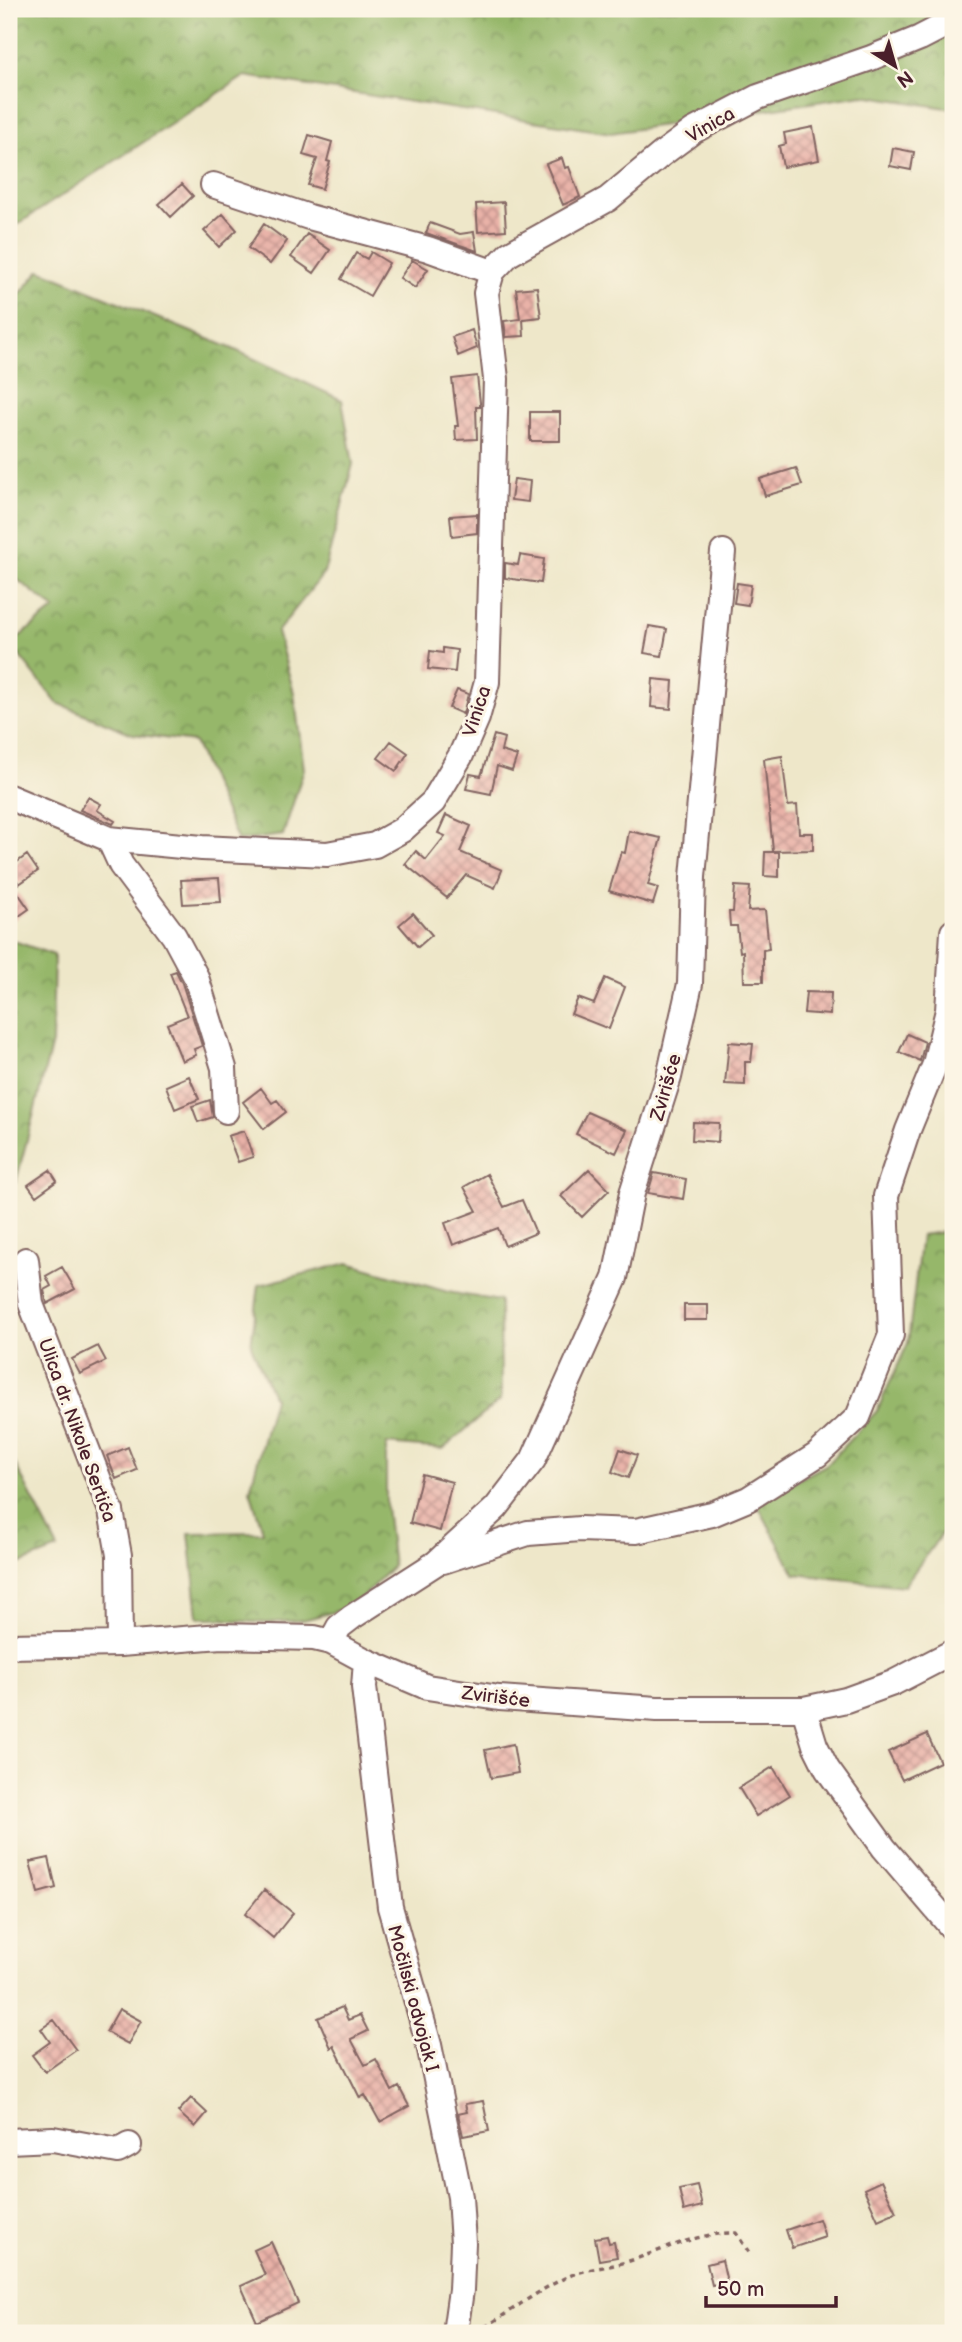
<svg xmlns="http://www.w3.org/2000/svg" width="962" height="2342" viewBox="0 0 962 2342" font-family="'Balsamiq Sans',sans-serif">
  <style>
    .forest { fill: url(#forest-crowns); stroke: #706b4b; stroke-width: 2 }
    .building { fill: url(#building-cross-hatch) }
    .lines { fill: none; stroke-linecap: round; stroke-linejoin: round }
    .minor-casing { stroke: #836562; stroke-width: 28 }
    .path { stroke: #836562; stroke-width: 3.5; stroke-dasharray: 5 5; stroke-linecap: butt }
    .minor { stroke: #fff; stroke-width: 24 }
    .labels { text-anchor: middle; stroke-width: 6; stroke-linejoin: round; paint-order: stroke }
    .street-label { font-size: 19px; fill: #4a1f2b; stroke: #fcf5e5 }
  </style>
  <defs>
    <pattern id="forest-crowns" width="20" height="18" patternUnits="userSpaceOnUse" patternTransform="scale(1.75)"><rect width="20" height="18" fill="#96b76b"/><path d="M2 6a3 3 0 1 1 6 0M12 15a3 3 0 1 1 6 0" fill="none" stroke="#7c9458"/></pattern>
    <pattern id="building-cross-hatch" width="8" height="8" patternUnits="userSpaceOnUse" patternTransform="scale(1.75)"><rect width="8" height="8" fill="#e9b2a8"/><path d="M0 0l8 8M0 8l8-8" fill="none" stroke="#bf9089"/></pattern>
  </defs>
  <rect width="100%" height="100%" fill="#fcf5e5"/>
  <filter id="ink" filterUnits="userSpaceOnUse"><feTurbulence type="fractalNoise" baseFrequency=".0143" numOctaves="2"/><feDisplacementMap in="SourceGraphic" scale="14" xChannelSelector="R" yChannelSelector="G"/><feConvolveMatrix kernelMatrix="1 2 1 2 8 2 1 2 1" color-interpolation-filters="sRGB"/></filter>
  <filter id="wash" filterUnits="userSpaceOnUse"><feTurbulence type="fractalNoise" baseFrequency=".00686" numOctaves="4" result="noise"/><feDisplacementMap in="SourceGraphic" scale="28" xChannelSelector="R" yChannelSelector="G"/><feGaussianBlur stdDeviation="1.57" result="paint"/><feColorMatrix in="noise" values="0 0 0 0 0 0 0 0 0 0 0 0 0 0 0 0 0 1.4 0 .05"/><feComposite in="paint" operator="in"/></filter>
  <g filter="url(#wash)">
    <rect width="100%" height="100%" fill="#eee7c9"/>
    <path class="forest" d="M9 9H953V109L863 95 611 133 245 76 9 230Z
      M40 270 233 349 342 400 353 464 324 573 277 632 294 693 304 769 283 835 238 841 194 742 133 734 57 703 10 644 55 609 9 573V307Z
      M11 940 54 955 52 1043 16 1182H9V942Z
      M953 1231V1518L904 1586 795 1574 756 1502 826 1465 877 1411 908 1343 921 1235Z
      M348 1263 448 1292 500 1301 501 1399 443 1449 386 1444V1507L393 1566 352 1607 303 1620 265 1623 198 1617 189 1533 263 1532 250 1490 274 1398 251 1345 259 1285Z
      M9 1452 58 1549 9 1568Z"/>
    <g id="blocks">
      <path class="building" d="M813 127 819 160 783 167 779 146 786 144 784 133Z
        M309 135 332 142 327 161 330 162 322 189 308 185 317 159 303 155Z
        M893 148 914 152 911 170 890 166Z
        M562 158 565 168 569 167 580 197 563 205 546 164Z
        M182 184 193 196 171 217 159 204Z
        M504 202 506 230 478 232 476 204Z
        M223 214 237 230 219 247 204 231Z
        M430 223 460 234 474 232 477 251 426 233Z
        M264 224 287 241 270 264 248 248Z
        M307 234 330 250 314 273 291 257Z
        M371 252 389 263 370 296 341 279 356 253 367 259Z
        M412 260 428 269 415 288 400 278Z
        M537 287 541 317 523 319 524 336 506 337 504 321 520 319 516 289Z
        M472 330 477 348 458 356 452 337Z
        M477 376 480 403V407H476L477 439 456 440 455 426H458L452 379Z
        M530 412H560V441H530Z
        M796 468 802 485 765 496 760 479Z
        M514 479 530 481 528 502 511 500Z
        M477 514V533L452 536 450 516Z
        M520 555 544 559 541 583 505 578V563L518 565Z
        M737 583 751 585 748 605 734 603Z
        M649 626 667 629 662 656 644 653Z
        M443 648 457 650 455 672 428 669 430 651 443 653Z
        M653 679 673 681 671 709 651 707Z
        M457 690 468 694 463 714 449 708Z
        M494 735 504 738 501 751 517 756 512 771 497 766 491 794 466 789 470 774 481 776Z
        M391 741 408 753 396 771 378 758Z
        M782 756 788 806 797 805 799 833H813V850L773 851 764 759Z
        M88 797 101 804 97 810 115 821 113 824 80 810Z
        M446 815 471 826 460 852 502 870 495 888 466 875 447 898 405 864 416 851 426 860 445 836 438 833Z
        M629 831 661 838 648 885 658 888 653 904 609 891 621 852 625 853Z
        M765 852H779V877L764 876Z
        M27 855 38 871 19 884 9 868Z
        M219 878 221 902 183 904 181 880Z
        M735 886 750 887 748 911 765 910 769 949 763 950V982H744L743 951 740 952 737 926H730L729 912H733Z
        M18 893 29 909 9 923V900Z
        M413 913 432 935 418 947 399 925Z
        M176 971 182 983 202 1046 194 1049 196 1055 182 1061 167 1024 187 1016 170 973Z
        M605 978 625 987 609 1029 571 1014 578 998 594 1004Z
        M806 992 831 993 830 1015 804 1013Z
        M907 1034 925 1042 920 1061 899 1052Z
        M729 1042 753 1044 751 1062H745V1085L725 1084Z
        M189 1076 199 1099 175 1109 166 1086Z
        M261 1088 272 1103 277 1100 286 1112 264 1129 243 1102Z
        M210 1100 213 1117 198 1122 192 1106Z
        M587 1112 627 1130 616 1153 576 1134Z
        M693 1122 719 1123 718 1142 692 1140Z
        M244 1131 253 1157 238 1162 228 1136Z
        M589 1169 609 1190 582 1217 561 1196Z
        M50 1170 57 1181 36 1196 28 1185Z
        M654 1173 686 1179 683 1199 648 1193Z
        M487 1174 504 1207 522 1200 536 1233 505 1246 498 1228 453 1245 445 1223 477 1211 464 1187Z
        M62 1267 75 1289 47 1304 44 1290 51 1286 46 1276Z
        M684 1305H708V1320H684Z
        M98 1346 106 1361 80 1374 72 1359Z
        M128 1447 137 1470 116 1479 107 1456Z
        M620 1449 637 1455 628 1478 612 1472Z
        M422 1474 452 1482 440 1531 410 1523Z
        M927 1734 940 1762 902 1780 888 1752Z
        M513 1744 518 1773 491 1778 485 1750Z
        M773 1767 790 1795 756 1816 739 1788Z
        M49 1858 56 1888 38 1893 30 1862Z
        M264 1890 293 1913 273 1938 245 1914Z
        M342 2007 348 2020 360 2015 368 2031 351 2039 365 2065 376 2059 392 2091 399 2087 409 2106 380 2122 365 2095 360 2098 334 2046 331 2048 318 2018Z
        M119 2009 141 2021 128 2044 106 2032Z
        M54 2020 76 2050 45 2072 32 2055 50 2042 41 2029Z
        M191 2098 207 2113 195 2127 178 2112Z
        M483 2101 489 2131 463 2136 458 2114 467 2112 465 2104Z
        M881 2181 896 2212 878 2220 864 2189Z
        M697 2185 702 2206 684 2211 679 2189Z
        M819 2219 825 2237 792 2248 786 2230Z
        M607 2236 609 2243 614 2242 617 2257 599 2260 595 2238Z
        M271 2242 298 2303 257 2322 241 2286 265 2275 254 2250Z
        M722 2260 727 2282 712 2285 707 2264Z"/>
    </g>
  </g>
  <g filter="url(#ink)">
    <use href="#blocks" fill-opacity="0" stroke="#836562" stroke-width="2"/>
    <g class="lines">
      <defs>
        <path id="minor" d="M213 185 309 217 428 249 492 272
          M9 797 109 839 202 848 327 854 375 845 402 830 433 802 461 755 477 718 487 682 496 379 486 293 492 272 509 254 608 199 662 154 693 131 758 97 871 58 920 38 953 21
          M109 839 121 865 174 936 196 977 224 1068 226 1111
          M26 1260 31 1304 111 1511 119 1555 120 1644
          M443 1561 528 1533 580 1529 636 1531 712 1514 748 1499 817 1455 858 1417 891 1335 886 1196 908 1130 935 1064 948 1010 953 932
          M331 1642 339 1627 352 1617 436 1563 496 1508 533 1460 615 1278 632 1193 669 1077 690 984 693 877 723 552
          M9 1646 120 1644 221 1636 314 1638 331 1642 366 1661 427 1687 499 1698 657 1709H804L846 1700 893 1683 953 1652
          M366 1661 364 1687 390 1907 429 2045 460 2197 463 2243 461 2290 455 2333
          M804 1709 815 1745 827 1769 884 1848 953 1929
          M9 2141 53 2139 118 2151 129 2145"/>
      </defs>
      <use href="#minor" class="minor-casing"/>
      <path class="path" d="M476 2332C509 2314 539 2288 574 2274 591 2268 609 2267 626 2262 662 2251 698 2232 736 2233L750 2254"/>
      <use href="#minor" class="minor"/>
    </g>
  </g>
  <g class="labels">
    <g class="street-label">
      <text transform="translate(710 124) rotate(-30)" y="7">Vinica</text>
      <text transform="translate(476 711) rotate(-72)" y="7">Vinica</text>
      <text transform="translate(665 1087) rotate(-74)" y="7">Zvirišće</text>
      <text transform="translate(78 1430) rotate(70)" y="7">Ulica dr. Nikole Sertića</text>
      <text transform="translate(496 1696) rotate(7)" y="7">Zvirišće</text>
      <text transform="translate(414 1998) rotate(75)" y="7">Močilski odvojak I</text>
    </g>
  </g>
  <rect width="962" height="2342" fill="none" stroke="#fcf5e5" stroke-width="35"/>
  <g transform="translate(895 66) rotate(143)" stroke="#fcf5e5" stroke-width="5" paint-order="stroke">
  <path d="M0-5L12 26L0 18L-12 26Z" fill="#4a1f2b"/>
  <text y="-10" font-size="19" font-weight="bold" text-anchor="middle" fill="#4a1f2b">N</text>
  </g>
  <path d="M706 2296v10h130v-10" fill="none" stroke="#4a1f2b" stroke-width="3.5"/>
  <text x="717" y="2296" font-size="21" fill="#4a1f2b" stroke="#fcf5e5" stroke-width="5" paint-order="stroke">50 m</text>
</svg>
